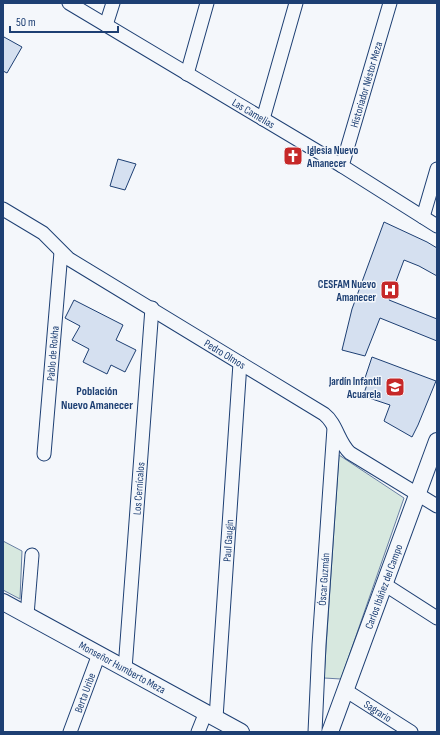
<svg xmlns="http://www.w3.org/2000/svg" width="440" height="735" viewBox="0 0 440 735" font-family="'Sofia Sans Condensed',sans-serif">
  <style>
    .green { fill: #d7e8df; stroke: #687fa3 }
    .building { fill: #d5e0f0; stroke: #1d3f73 }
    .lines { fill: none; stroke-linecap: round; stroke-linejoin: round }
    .minor-casing { stroke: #1d3f73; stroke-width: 15 }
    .tertiary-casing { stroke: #1d3f73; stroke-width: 18 }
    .minor { stroke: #f4f7fb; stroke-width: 13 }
    .tertiary { stroke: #f4f7fb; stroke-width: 16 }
    .labels { text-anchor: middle; stroke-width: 3; stroke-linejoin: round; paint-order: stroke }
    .street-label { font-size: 11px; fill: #1d3f73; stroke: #f4f7fb }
    .poi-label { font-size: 11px; font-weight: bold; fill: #1d3f73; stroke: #f4f7fb; text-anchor: end }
    .neighbourhood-label { font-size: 12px; font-weight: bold; fill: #1d3f73; stroke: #f4f7fb }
  </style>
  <rect width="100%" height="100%" fill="#f4f7fb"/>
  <path class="green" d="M339 455 404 498 341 679 324 678Z
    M3 541 22 551 20 599 3 590Z"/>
  <path class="building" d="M4 37 22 47 7 73 3 71V39Z
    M118 159 136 164 125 190 110 186Z
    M384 222 427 242 437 248V276L419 266 404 260 389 300 437 319V341L380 318 365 356 342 350 352 309Z
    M74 300 123 325 116 340 136 350 125 372 111 365 107 374 83 362 89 349 72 340 80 326 65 318Z
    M372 357 436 381 418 425 412 437 384 421 390 405 363 396 369 379 365 378Z"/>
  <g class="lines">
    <defs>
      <g id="minor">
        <path id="s1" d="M69 3 342 166 437 226"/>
        <path d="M106 25 113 3"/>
        <path d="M187 74 207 3"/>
        <path d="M263 119 296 3"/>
        <path id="s2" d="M342 166 390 3"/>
        <path id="s3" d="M3 209 43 233 69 259 324 414C337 424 338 442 350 453L437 506"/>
        <path d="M423 217 437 169"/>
        <path id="s4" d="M44 454 61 252"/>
        <path d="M384 584 437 618"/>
        <path d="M27 615 32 555"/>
        <path id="s5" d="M125 669 152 308"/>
        <path id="s6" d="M345 690 411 732"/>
        <path id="s7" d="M216 718 240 363"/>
        <path id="s8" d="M70 732 99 654"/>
        <path d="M198 732 206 712"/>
        <path id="s9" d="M315 732 319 645 334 428"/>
      </g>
      <g id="tertiary">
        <path id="s10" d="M3 602 241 732"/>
        <path id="s11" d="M330 732 437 441"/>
      </g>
    </defs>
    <use href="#minor" class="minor-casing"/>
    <use href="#tertiary" class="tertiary-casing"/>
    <use href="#minor" class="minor"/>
    <use href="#tertiary" class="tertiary"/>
  </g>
  <defs>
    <symbol id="church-square" viewBox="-11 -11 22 22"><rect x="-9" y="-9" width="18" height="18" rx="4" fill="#c62828" stroke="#f4f7fb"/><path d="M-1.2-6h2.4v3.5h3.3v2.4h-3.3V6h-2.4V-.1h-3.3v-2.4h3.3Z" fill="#fff"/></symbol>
    <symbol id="hospital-square" viewBox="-11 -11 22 22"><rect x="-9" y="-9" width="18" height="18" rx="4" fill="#c62828" stroke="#f4f7fb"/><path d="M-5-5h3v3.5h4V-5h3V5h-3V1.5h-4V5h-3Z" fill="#fff"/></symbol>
    <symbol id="school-square" viewBox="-11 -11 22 22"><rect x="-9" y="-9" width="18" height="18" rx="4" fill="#c62828" stroke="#f4f7fb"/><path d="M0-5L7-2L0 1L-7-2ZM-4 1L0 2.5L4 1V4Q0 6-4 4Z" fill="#fff"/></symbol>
  </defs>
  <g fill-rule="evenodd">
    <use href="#church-square" x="282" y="145" width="22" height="22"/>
    <use href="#hospital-square" x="379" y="279" width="22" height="22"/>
    <use href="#school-square" x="384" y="376" width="22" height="22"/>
  </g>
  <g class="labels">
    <g class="street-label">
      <text dy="4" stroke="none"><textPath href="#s2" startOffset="85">Historiador Néstor Meza</textPath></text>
      <text dy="4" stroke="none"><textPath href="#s1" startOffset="215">Las Camelias</textPath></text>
      <text dy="4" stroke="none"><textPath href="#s4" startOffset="101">Pablo de Rokha</textPath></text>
      <text dy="4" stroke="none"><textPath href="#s3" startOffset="266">Pedro Olmos</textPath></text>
      <text dy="4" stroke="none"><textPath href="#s5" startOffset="181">Los Cernícalos</textPath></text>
      <text dy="4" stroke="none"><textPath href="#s7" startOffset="178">Paul Gaugin</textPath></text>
      <text dy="4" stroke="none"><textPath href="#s9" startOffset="153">Óscar Guzmán</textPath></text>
      <text dy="4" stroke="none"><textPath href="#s11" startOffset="155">Carlos Ibáñez del Campo</textPath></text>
      <text dy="4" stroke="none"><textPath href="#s10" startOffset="136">Monseñor Humberto Meza</textPath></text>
      <text dy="4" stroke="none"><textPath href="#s8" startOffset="42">Berta Uribe</textPath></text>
      <text dy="4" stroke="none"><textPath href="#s6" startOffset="39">Sagrario</textPath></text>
    </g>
    <g class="poi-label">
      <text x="307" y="154" text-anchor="start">Iglesia Nuevo<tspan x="307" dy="13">Amanecer</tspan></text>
      <text x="376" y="288">CESFAM Nuevo<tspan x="376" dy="13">Amanecer</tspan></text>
      <text x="381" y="385">Jardín Infantil<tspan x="381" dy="13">Acuarela</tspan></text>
    </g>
    <g class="neighbourhood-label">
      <text x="97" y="395">Población<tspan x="97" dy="14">Nuevo Amanecer</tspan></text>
    </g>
  </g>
  <rect width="440" height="735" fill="none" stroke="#1d3f73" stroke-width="8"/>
  <path d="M10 26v6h108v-6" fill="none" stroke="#1d3f73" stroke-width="2"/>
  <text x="16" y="26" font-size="12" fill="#1d3f73" stroke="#f4f7fb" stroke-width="3" paint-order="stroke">50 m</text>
</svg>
